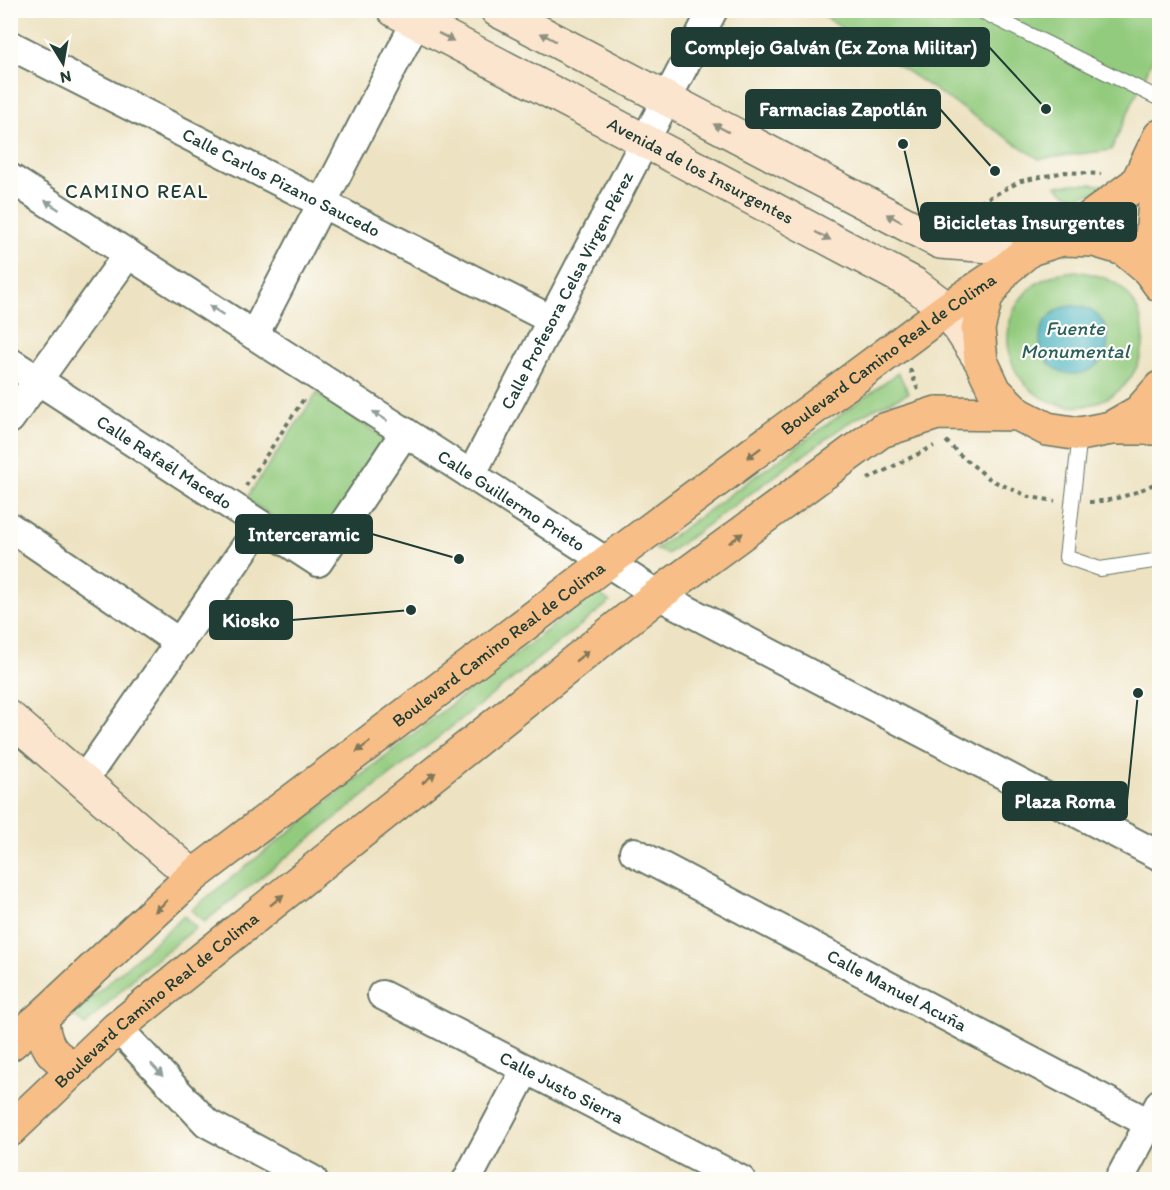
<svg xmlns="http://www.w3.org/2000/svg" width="1170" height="1190" viewBox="0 0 1170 1190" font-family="Itim,sans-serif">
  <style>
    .green { fill: #93cb7e; stroke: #598459; stroke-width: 1.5; fill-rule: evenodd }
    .water { fill: #40afbd; stroke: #307678; stroke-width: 1.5 }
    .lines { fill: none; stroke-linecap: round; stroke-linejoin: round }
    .lane-casing { stroke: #677765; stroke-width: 16 }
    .street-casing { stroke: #677765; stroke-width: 32 }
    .secondary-casing { stroke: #677765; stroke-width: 36 }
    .primary-casing { stroke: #677765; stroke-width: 36 }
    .path { stroke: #677765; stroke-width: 4; stroke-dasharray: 4.5 4.5; stroke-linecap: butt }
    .lane { stroke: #fff; stroke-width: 14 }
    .street { stroke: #fff; stroke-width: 28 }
    .secondary { stroke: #fce5cf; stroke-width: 33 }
    .primary { stroke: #f7be87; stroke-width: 33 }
    .oneway { fill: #8e9182 }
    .oneway2 { fill: #8f9e9a }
    .oneway3 { fill: #807759 }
    .labels { text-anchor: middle; stroke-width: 4.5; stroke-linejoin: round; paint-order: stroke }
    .street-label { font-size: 18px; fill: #1f3d34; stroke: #fdfcf7 }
    .neighbourhood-label { font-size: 20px; letter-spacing: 1.5px; fill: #1f3d34; stroke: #fdfcf7 }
    .water-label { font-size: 20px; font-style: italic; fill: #295f5d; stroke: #fdfcf7 }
    .leader { fill: none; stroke: #1f3d34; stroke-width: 2 }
    .callout-dot { fill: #1f3d34; stroke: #fdfcf7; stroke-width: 2 }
    .callout { fill: #1f3d34; stroke: #1f3d34; stroke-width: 2 }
    .callout-label { font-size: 20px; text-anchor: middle; font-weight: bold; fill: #fff }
  </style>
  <rect width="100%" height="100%" fill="#fdfcf7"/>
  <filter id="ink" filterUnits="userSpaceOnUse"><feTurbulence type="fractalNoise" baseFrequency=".0167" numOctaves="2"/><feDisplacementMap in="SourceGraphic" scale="12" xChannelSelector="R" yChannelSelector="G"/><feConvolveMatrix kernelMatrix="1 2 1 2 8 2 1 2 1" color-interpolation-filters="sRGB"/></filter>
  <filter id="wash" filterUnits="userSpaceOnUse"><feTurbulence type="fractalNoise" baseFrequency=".008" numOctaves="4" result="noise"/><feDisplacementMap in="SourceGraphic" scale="24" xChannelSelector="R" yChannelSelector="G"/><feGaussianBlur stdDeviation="1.35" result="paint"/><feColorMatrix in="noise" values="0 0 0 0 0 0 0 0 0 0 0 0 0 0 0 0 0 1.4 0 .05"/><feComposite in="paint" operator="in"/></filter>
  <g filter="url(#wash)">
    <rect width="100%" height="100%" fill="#ede2c1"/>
    <path class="green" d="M816 11H1159V45L1111 150 1039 159Z
      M1074 184H1092L1108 186C1098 192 1080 198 1069 195 1065 194 1060 189 1056 186Z
      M1076 271C1091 274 1107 276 1119 286 1147 310 1151 347 1131 377 1122 391 1110 398 1095 403 1082 408 1067 407 1054 403 993 382 992 296 1054 275 1060 272 1069 272 1076 271ZM1073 306C1091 308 1098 313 1107 329L1052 314 1062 308Z
      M898 373 909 393 871 410 848 423 667 554 655 549Z
      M317 393 388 440 317 546 246 499Z
      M597 592 610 602 204 922 191 910 441 712Z
      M184 916 196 928 141 971 85 1025 73 1014Z"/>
    <path class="water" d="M1040 340a34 34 0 1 1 68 0a34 34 0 1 1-68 0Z"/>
  </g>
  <g filter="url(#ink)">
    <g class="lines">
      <defs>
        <path id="lane" d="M979 10 1160 99
          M1080 434 1066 557 1100 569 1160 560"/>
        <g id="street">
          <path id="s1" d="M10 45 552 320"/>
          <path id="s2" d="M10 178 658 595 1160 856"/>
          <path d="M254 335 422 10"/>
          <path id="s3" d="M10 362 318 562 405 432"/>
          <path d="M10 419 128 254"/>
          <path id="s4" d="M471 475 713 10"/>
          <path d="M10 527 180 643"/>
          <path d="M83 781 261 525"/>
          <path id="s5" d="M634 852 1160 1129"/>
          <path id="s6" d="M382 995 741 1180"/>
          <path d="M117 1028 129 1040 207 1123 313 1180"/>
          <path d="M467 1180 526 1069"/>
          <path d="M1119 1180 1160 1103"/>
        </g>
        <g id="secondary">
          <path id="s7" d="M394 10 645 141 914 284 947 309 981 361"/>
          <path d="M497 10 940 242 1030 249"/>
          <path d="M10 718 193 876"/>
        </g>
        <g id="primary">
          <path d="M1062 239 1137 183 1160 136"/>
          <path d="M1149 270 1156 191 1160 184"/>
          <path d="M1160 285 1149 270 1124 249 1094 240 1062 239 1030 249 1005 270 986 297 978 329 981 361 995 391 1018 414 1047 429 1080 434 1111 428 1139 412 1160 388"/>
          <path d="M1111 428H1160"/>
          <path d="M42 1017C43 1043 51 1059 77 1067"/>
          <path id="s8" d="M10 1044 42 1017 193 876 607 562 947 309 1005 270"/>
          <path id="s9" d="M10 1130 117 1028 221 944 658 595 881 431 937 413 1018 414"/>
        </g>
      </defs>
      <use href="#lane" class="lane-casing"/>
      <use href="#street" class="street-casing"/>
      <use href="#secondary" class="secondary-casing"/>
      <use href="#primary" class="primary-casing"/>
      <path class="path" d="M10 14 13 10
        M967 215 981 202 1021 181 1065 172 1101 174
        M910 369 918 390
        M946 441 959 454 991 480 1030 497 1055 501
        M868 479 934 446
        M246 486 305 397
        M1089 502C1116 501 1136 493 1160 481"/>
      <use href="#lane" class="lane"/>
      <use href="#street" class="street"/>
      <use href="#secondary" class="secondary"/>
      <use href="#primary" class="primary"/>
    </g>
    <defs><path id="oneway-solid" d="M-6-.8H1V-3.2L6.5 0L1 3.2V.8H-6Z" transform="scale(1.5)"/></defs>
    <g class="oneway">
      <use href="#oneway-solid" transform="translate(446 37) rotate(27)"/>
      <use href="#oneway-solid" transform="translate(548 37) rotate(-152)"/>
      <use href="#oneway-solid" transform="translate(721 128) rotate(-152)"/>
      <use href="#oneway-solid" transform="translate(894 218) rotate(-152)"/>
      <use href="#oneway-solid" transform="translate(823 236) rotate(28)"/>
    </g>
    <g class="oneway2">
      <use href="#oneway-solid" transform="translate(52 205) rotate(-147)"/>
      <use href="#oneway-solid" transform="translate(216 310) rotate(-147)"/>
      <use href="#oneway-solid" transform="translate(380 416) rotate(-147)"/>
      <use href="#oneway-solid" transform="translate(157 1070) rotate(47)"/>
    </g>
    <g class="oneway3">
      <use href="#oneway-solid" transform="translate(754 453) rotate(143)"/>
      <use href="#oneway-solid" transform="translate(736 538) rotate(-36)"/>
      <use href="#oneway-solid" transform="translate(582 656) rotate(-39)"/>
      <use href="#oneway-solid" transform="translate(363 747) rotate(143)"/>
      <use href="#oneway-solid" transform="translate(429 778) rotate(-39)"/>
      <use href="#oneway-solid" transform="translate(277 900) rotate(-39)"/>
      <use href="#oneway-solid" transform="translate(161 906) rotate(137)"/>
    </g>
  </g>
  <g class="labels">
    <g class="street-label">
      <text dy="6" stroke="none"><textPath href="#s7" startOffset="346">Avenida de los Insurgentes</textPath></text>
      <text dy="6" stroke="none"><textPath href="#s1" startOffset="304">Calle Carlos Pizano Saucedo</textPath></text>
      <text dy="6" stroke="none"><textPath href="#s4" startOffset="208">Calle Profesora Celsa Virgen Pérez</textPath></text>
      <text dy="6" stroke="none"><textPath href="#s8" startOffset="1118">Boulevard Camino Real de Colima</textPath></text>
      <text dy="6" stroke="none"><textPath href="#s3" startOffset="184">Calle Rafaél Macedo</textPath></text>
      <text dy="6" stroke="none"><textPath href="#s2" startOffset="596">Calle Guillermo Prieto</textPath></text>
      <text dy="6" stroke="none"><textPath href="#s8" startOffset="632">Boulevard Camino Real de Colima</textPath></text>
      <text dy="6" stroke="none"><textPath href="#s5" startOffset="297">Calle Manuel Acuña</textPath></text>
      <text dy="6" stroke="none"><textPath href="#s9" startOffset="196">Boulevard Camino Real de Colima</textPath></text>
      <text dy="6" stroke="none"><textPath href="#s6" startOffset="202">Calle Justo Sierra</textPath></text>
    </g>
    <g class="neighbourhood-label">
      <text x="137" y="198">CAMINO REAL</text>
    </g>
    <g class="water-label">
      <text x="1075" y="335">Fuente<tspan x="1075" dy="23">Monumental</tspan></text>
    </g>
  </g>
  <path class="leader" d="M1046 109L989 47M995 171L940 109M903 144L921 222M459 559L372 534M411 610L292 620M1138 693L1127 801"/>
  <g class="callout-dot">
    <circle cx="1046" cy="109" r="6"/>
    <circle cx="995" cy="171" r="6"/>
    <circle cx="903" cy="144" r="6"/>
    <circle cx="459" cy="559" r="6"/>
    <circle cx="411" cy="610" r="6"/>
    <circle cx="1138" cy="693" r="6"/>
  </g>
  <g class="callout">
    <rect x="672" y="28" width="317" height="38" rx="6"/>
    <rect x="746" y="90" width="194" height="38" rx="6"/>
    <rect x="921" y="203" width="215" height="38" rx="6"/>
    <rect x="236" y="515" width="136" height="38" rx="6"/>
    <rect x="210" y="601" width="82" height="38" rx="6"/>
    <rect x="1003" y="782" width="124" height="38" rx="6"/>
  </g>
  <g class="callout-label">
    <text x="831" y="54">Complejo Galván (Ex Zona Militar)</text>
    <text x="843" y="116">Farmacias Zapotlán</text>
    <text x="1029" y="229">Bicicletas Insurgentes</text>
    <text x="304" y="541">Interceramic</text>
    <text x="251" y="627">Kiosko</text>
    <text x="1065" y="808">Plaza Roma</text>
  </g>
  <rect width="1170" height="1190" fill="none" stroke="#fdfcf7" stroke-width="36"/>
  <g transform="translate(63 63) rotate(169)" stroke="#fdfcf7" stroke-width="4.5" paint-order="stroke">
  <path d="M0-4.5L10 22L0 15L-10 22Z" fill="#1f3d34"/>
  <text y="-9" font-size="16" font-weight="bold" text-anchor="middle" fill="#1f3d34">N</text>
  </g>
</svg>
